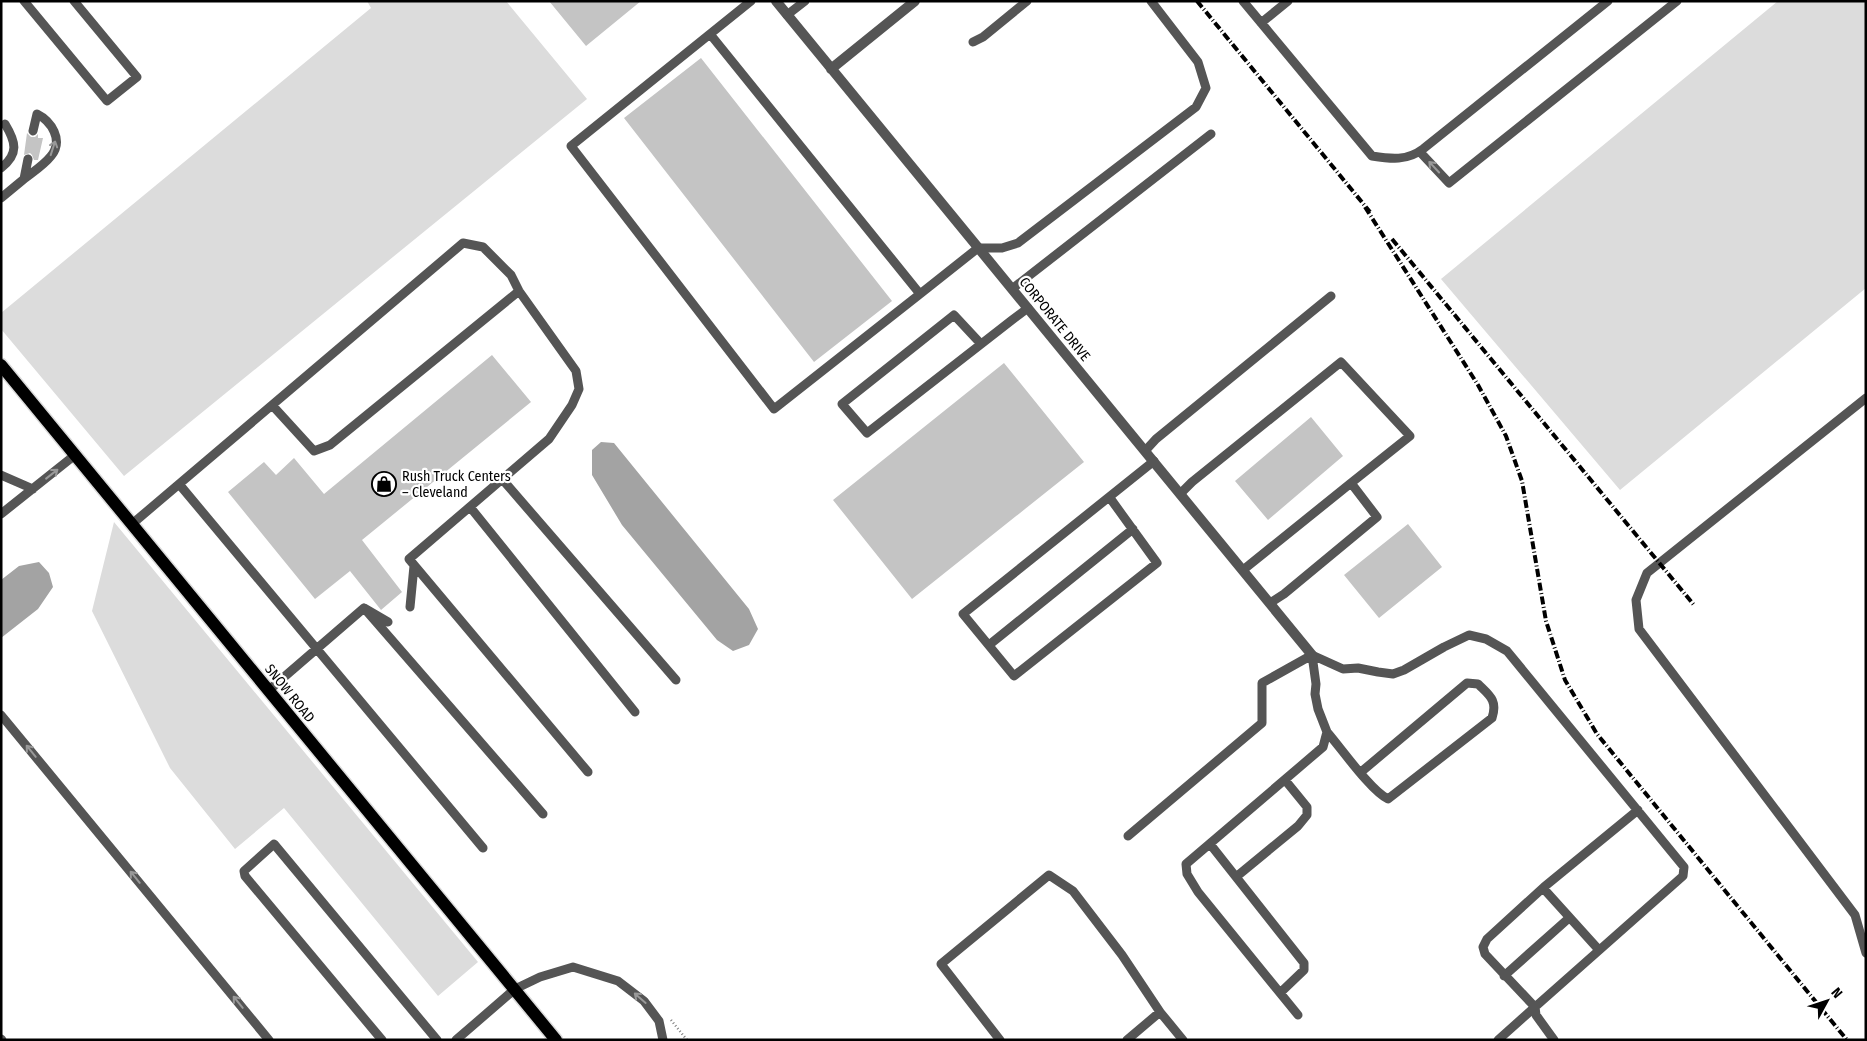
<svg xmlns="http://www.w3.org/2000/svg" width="1867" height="1041" viewBox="0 0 1867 1041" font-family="'Fira Sans Condensed',sans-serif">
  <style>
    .green { fill: #dcdcdc }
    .water { fill: #a3a3a3 }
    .building { fill: #c4c4c4 }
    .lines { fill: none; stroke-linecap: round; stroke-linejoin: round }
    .primary-casing { stroke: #dbdbdb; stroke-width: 15 }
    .path { stroke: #777; stroke-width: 2.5; stroke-dasharray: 1 2.5; stroke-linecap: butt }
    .service { stroke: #555; stroke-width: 9 }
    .minor { stroke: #555; stroke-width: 10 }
    .primary { stroke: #000; stroke-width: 12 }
    .rail { stroke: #000; stroke-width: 4; stroke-dasharray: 8 2.5 1 2.5; stroke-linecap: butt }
    .oneway { stroke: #999 }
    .labels { text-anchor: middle; stroke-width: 4.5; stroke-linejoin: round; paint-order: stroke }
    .street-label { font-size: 14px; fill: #000; stroke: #fff }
    .poi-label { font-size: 14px; fill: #000; stroke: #fff; text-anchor: start }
  </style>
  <rect width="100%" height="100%" fill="#fff"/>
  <path class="green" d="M367 1H506L587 99 124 476 1 329V313L371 8Z
    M1778 1H1866V288L1620 490 1441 279Z
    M114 522 478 962 438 996 284 808 235 849 170 768 92 611Z"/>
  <path class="water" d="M601 442 614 443 749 609 758 629 749 645 733 651 717 640 622 525 592 475V450Z
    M39 562 49 573 53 587 38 609 1 638V580L19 566Z"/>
  <path class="building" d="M549 1H641L586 46Z
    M701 58 892 301 814 362 624 118Z
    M27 133 31 137H35L38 134V138H43L38 160H34L32 155 30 153 24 155Z
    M492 355 531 402 362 540 402 592 381 610 350 571 315 599 228 492 264 462 276 475 294 458 324 494Z
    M1004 363 1084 462 912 599 833 500Z
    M1311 417 1343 456 1268 520 1235 481Z
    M1408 524 1442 567 1379 618 1344 575Z"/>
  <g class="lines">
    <defs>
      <path id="primary" d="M1 365 556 1040"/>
    </defs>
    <use href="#primary" class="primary-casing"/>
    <path class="path" d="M671 1020 687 1040"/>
    <path class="service" d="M24 1 107 101 137 77 74 1
      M751 1 710 34 920 294 978 248H1002L1018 243 1196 107 1206 88 1198 62 1151 1
      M1243 1 1372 156C1391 159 1407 161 1423 149L1608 1
      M787 15 805 1
      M1261 23 1288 1
      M710 34 571 146 774 409 920 294
      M973 42 983 37 1027 1
      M1420 152 1449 183 1677 1
      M1 168C19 154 16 142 5 124
      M24 179C33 172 44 165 51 156 64 140 51 121 37 114L33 131
      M1 198 24 179 28 159
      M1012 289 1211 134
      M981 344 954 315 842 404 867 433 1012 320 1028 308
      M1866 398 1647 573 1636 600 1639 629 1855 915 1866 953
      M272 405 314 451 330 445 519 291
      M1145 451 1156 439 1331 296
      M1 475 33 489
      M502 479 676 680
      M179 484 483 848
      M1180 494 1192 482 1341 362 1410 436 1351 483
      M1110 498 1157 563 1014 676 963 614 1154 461
      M470 507 635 712
      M1 514 75 455
      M132 524 463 243 483 247 511 275 519 291 576 371 579 389 572 405 549 439 409 559 588 772
      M1243 570 1351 483 1377 517 1284 594 1270 603
      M410 607 414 566
      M364 608 543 814
      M989 645 1133 529
      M1312 655 1343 669 1358 668 1378 672 1393 674 1404 670 1444 647 1469 635 1486 639 1507 651 1684 867 1683 876 1535 1007 1536 1015 1554 1040
      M269 690 364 608 388 622
      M1 715 269 1040
      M1327 732C1341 748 1371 791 1388 799L1492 718C1498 700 1489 695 1478 684L1467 683 1361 772
      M1128 836 1262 723V683L1312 655
      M1210 844 1304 963V970L1280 993
      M1236 877 1298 826 1307 815V807L1285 780
      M1543 888 1599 950
      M1504 976 1569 918
      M1298 1015 1198 892 1187 874 1186 864 1323 747 1327 732 1318 709 1315 694 1316 684 1312 655
      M1 1039 2 1040
      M382 1040 245 876 244 871 274 844 437 1040
      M456 1040 515 989 540 977 573 967 618 981 644 1001 659 1021 663 1040
      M1000 1040 941 964 1049 875 1073 891 1122 955 1160 1012 1183 1040
      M1127 1040 1160 1012
      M1498 1040 1535 1007 1485 954 1483 947 1487 939 1544 887 1638 810"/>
    <path class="minor" d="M776 1 1312 655
      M831 69 915 1"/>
    <use href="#primary" class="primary"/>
    <path class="rail" d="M1197 1 1370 212
      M1365 207 1478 385 1506 436 1522 481 1546 621 1565 680 1597 734 1847 1040
      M1392 239 1694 605"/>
  </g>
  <defs><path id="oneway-shaft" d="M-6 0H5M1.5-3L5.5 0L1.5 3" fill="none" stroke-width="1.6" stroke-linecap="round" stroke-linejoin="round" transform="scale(1.25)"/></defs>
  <g class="oneway">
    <use href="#oneway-shaft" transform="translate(53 148) rotate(-72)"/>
    <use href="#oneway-shaft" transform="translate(1434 167) rotate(-133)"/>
    <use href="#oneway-shaft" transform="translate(52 474) rotate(-38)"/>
    <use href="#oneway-shaft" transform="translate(31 751) rotate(-129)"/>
    <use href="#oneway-shaft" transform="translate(135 877) rotate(-129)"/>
    <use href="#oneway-shaft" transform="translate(640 998) rotate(-139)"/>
    <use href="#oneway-shaft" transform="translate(238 1002) rotate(-129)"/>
  </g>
  <defs>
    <symbol id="shop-ring" viewBox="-11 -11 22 22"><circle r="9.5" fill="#fff" stroke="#000" stroke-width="1.5"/><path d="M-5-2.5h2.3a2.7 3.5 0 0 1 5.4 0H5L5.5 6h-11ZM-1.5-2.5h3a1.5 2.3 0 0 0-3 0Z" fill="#000"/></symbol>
  </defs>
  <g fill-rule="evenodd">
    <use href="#shop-ring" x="370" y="470" width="28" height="28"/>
  </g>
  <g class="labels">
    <g class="street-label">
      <text transform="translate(1055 319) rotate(51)" y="5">CORPORATE DRIVE</text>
      <text transform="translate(290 693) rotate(51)" y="5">SNOW ROAD</text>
    </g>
    <g class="poi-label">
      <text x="402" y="481">Rush Truck Centers<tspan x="402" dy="16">– Cleveland</tspan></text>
    </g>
  </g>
  <rect width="1867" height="1041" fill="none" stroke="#000000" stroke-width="5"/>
  <g transform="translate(1827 1001) rotate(50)" stroke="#ffffff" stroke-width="4" paint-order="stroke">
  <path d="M0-4L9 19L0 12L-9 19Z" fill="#000000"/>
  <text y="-8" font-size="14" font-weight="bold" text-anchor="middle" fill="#000000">N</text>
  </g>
</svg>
